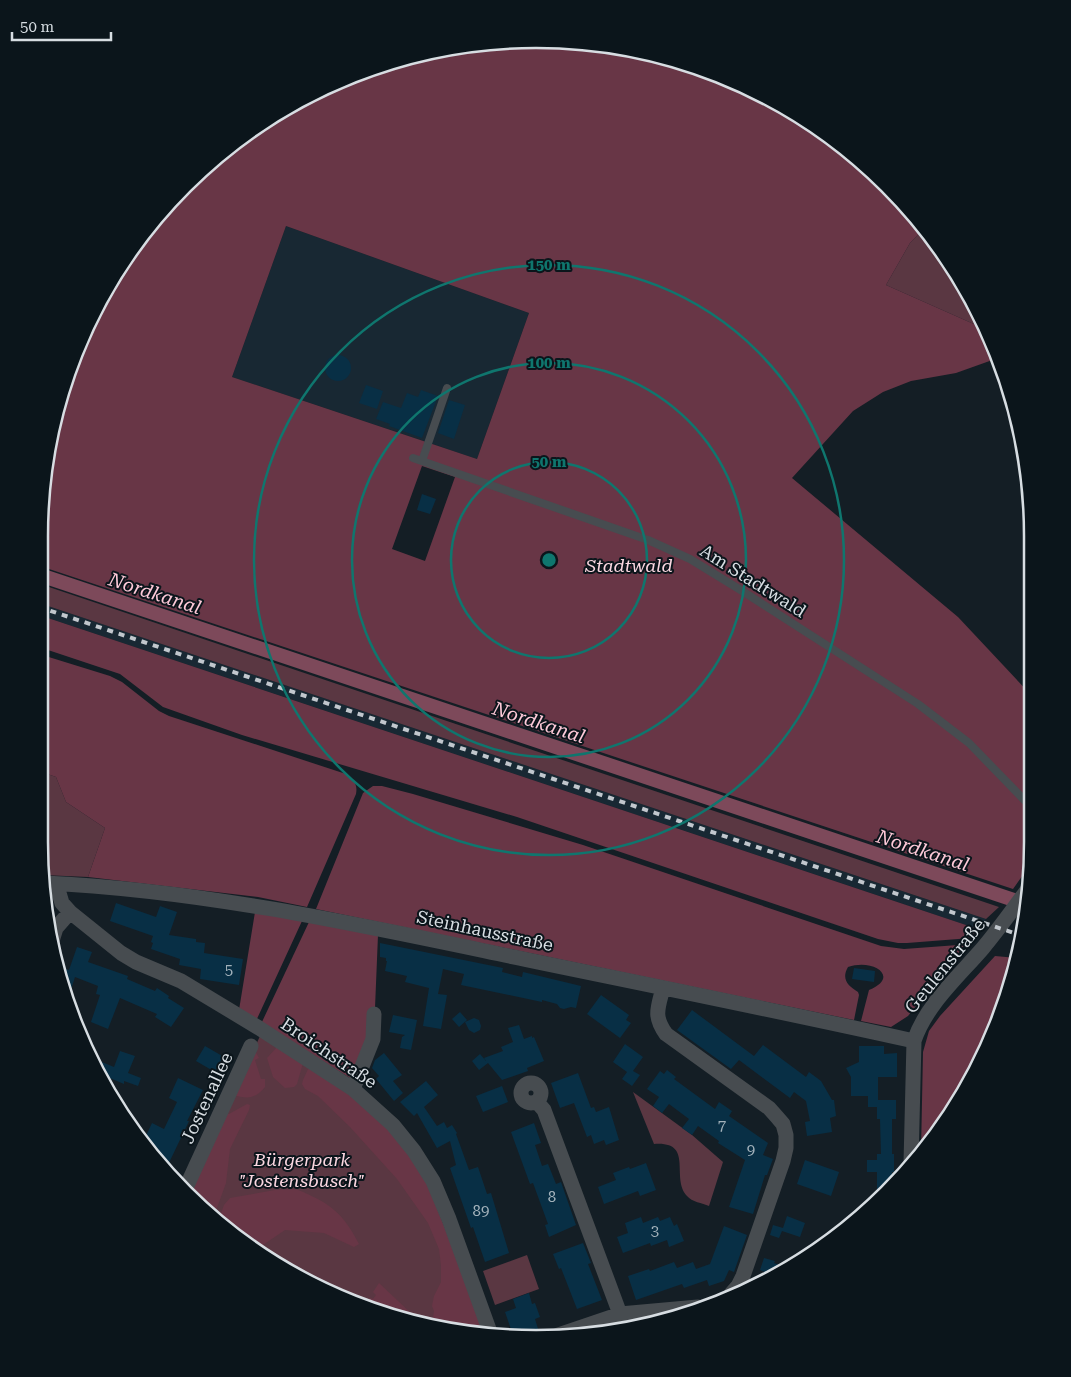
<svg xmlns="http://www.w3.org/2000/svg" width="1071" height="1377" viewBox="0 0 1071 1377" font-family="'Roboto Serif',serif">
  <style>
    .built { fill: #182833 }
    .green { fill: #5a3742 }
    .forest { fill: #683646; fill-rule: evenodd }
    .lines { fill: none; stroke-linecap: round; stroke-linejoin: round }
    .canal { stroke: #7d495a; stroke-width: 14 }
    .building { fill: #082f45 }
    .lane { stroke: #474c50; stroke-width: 8 }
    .street { stroke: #474c50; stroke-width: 15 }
    .rail { stroke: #c1c7cd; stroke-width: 4; stroke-dasharray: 6 6; stroke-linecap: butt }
    .ring { fill: none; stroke: #0f766e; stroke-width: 2.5 }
    .labels { text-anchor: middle; stroke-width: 4; stroke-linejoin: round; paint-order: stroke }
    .number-label { font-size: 15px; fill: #a3b2bb }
    .park-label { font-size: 18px; font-style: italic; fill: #fbd7e1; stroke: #0b151b }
    .street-label { font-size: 18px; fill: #d7dde2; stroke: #0b151b }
    .water-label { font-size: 19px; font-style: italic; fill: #fecad9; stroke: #0b151b }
    .rim { fill: none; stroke: #d7dde2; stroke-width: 2.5 }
    .centre { fill: #0f766e; stroke: #0b151b; stroke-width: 2.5 }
    .ring-label { font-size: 15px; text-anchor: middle; font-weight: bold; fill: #0f766e; stroke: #0b151b; stroke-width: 4; stroke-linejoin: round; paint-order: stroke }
  </style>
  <rect width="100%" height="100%" fill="#141e25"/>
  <path class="built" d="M286 226 529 313 477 459 232 377Z
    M39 603 986 919 978 929 39 615Z"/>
  <path class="green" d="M924 229 966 287 985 329 886 285 910 243Z
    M40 584 999 907 986 919 39 603Z
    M39 771 56 777 66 802 105 828 88 877 43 875 39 841Z
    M260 1036 354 1096 388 1128 486 1332 407 1321 287 1272 188 1195Z
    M633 1092 692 1135 723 1162 709 1206C702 1203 692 1202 687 1196 670 1178 695 1141 654 1144Z
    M527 1255 539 1289 495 1305 483 1271Z"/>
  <path class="forest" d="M568 40 664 56 755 90 838 141 909 208 924 229 910 243 886 285 985 329 998 358 956 373 911 381 883 392 853 411 792 478 958 617 1032 696V842L1030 865 1013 889 40 566V503L65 376 90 316 142 233 208 162 287 105 376 65 470 43ZM286 226 529 313 477 459 232 377ZM422 466 455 477 425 561 392 549Z
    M39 615 978 929 971 938 907 943H898L878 939 517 817 242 735 163 707 120 674 39 647Z
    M39 654 110 676 122 682 159 711 169 716 346 774C353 780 358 783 356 794L307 907 258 897 88 877 105 828 66 802 56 777 39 771Z
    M373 786H382L413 794 583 845 881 946 904 949 958 945 964 946 908 1016 891 1027 861 1021 869 990C901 977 873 958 848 967 841 979 848 986 858 992L859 995 854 1020 316 909 363 793Z
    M255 912 302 921 256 1021 239 1010Z
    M309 922 378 935 375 1008 370 1035 350 1078 261 1024Z
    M995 956 1017 958 994 1032 948 1118 921 1151 923 1052 929 1031 940 1016Z
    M277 1047 303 1063 297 1084 294 1087 285 1088 273 1077 267 1058Z
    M254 1049 259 1058 255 1060 261 1079H265V1087C255 1099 248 1099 233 1095Z
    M309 1067 354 1096 388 1128 410 1156 428 1185 486 1332 423 1323 433 1318 434 1311 432 1306 434 1296 441 1282V1266L439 1249 428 1223 397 1179 350 1127 318 1096 305 1089 302 1084 303 1080Z
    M247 1104 250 1105 249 1110 230 1149 226 1183 214 1216 188 1195 224 1114H229Z
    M296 1189C329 1203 342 1211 359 1244L354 1247 324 1233 285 1230 257 1249 219 1219 224 1205 230 1198 275 1190Z
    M379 1283 415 1317 414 1322 407 1321 363 1303 370 1298 373 1299 376 1295 373 1292Z"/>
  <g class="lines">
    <path class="canal" d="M40 575 1026 904"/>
  </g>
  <path class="building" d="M325 368a13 13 0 1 1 26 0a13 13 0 1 1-26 0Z
    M366 385 383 391 377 409 359 403Z
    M421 390 438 396 422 438 389 426 390 424 376 419 383 402 401 408 407 393 418 397Z
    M449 400 465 405 454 439 438 433Z
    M422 494 436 499 430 514 417 510Z
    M116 903 156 917 160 906 177 912 169 935 196 939V942L205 943 204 953 243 959 239 985 200 979 201 969 179 965 180 959 151 949 153 943 151 942 153 936 110 921Z
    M380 943 503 968 502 972 522 977 523 972 581 986 576 1008 571 1007 564 1009 560 1008 557 1004 542 1000V1002L461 985 464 974 443 969 438 994 447 995 441 1029 423 1026 429 988 405 982 407 976 385 971 387 961H386V958L380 957Z
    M77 947 92 952 88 962 128 976 127 979 155 991 157 988 169 996 168 998 184 1008 171 1027 155 1017 157 1014 120 998 108 1029 91 1022 100 995 96 994 98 986 75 977 68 999 58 977 61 968 69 970Z
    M854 968 875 971 874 982 852 979Z
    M601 995 629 1015 626 1020 631 1023 620 1038 587 1014Z
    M692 1010 754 1056 763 1045 806 1077 809 1072 821 1081 832 1100H834L836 1116 830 1118 832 1132 807 1136 805 1122 810 1121 806 1101 794 1092 790 1098 739 1060 731 1069 677 1030Z
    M460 1012 467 1020 459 1027 452 1019Z
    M393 1015 417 1020 411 1050 400 1048 402 1037 405 1035 389 1032Z
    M474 1018 479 1020 481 1026 480 1030 474 1033 469 1030 465 1022Z
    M519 1025 524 1039 532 1036V1038L534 1037 544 1061 527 1068 528 1071 502 1080 488 1063 479 1070 472 1061 480 1054 486 1061 484 1058 503 1051 501 1047 513 1042 508 1028Z
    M625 1044 643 1057 633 1071 640 1075 632 1086 622 1079 627 1072 613 1062Z
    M205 1046 224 1057 215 1072 196 1061Z
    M859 1046H884V1054L897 1053V1077H878V1100H896V1119H892V1154H894V1172H892V1186L877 1200V1172H867V1160H877V1154H881L880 1119H877V1107H868V1096H851V1077L846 1068 859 1062Z
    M120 1051 135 1056 128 1073 141 1078 138 1086 124 1081V1084L98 1073 92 1058 114 1067Z
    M384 1053 402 1075 393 1081 403 1093 394 1101 376 1079 379 1076 372 1068 375 1060Z
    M667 1070 676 1077 674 1079 715 1109 719 1102 732 1111 729 1116 768 1143 763 1155 773 1159 767 1175H765L753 1214 729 1207 745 1160 718 1143 719 1141 698 1126 692 1135 682 1128 689 1119 669 1104 662 1113 653 1106 659 1097 647 1089 660 1071 664 1074Z
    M578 1073 591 1108 594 1107 596 1112 609 1107 619 1140 606 1145 604 1140 594 1144 591 1135 587 1137 574 1103 560 1108 551 1083Z
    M178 1078 203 1090 187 1121H189L166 1169 144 1140 152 1123 164 1129 177 1102 169 1098Z
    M426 1081 438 1095 424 1107 437 1126 444 1122 447 1128 452 1125 457 1133 456 1134 469 1170 478 1167 487 1194 491 1193 509 1253 485 1262 473 1227 471 1228 450 1168 456 1165 450 1141 437 1148 417 1113 414 1116 400 1102Z
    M502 1086 508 1102 483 1112 476 1096Z
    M534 1123 541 1143 535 1145 542 1166 548 1164 556 1184 561 1182 576 1225 549 1237 545 1225 548 1224 533 1183 530 1184 511 1132Z
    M805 1160 839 1172 831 1196 797 1184Z
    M646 1163 656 1190 640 1196 638 1191 604 1204 598 1187 616 1180 613 1173 629 1167 630 1169Z
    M787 1216 805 1223 800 1237 782 1231 779 1238 770 1235 773 1225 783 1228Z
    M641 1217 643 1223 658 1217 660 1221 670 1217 674 1226 677 1224 684 1241 669 1247 667 1240 651 1246 650 1243 623 1253 617 1237 628 1233 625 1223Z
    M724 1226 747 1235 734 1272 729 1270 724 1281 709 1286 707 1280 684 1288 682 1284 636 1300 628 1276 649 1269 650 1271 674 1262 677 1268 693 1262 696 1269 710 1264Z
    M583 1243 591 1263 588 1264 602 1300 577 1309 561 1268 559 1269 553 1254Z
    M764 1258 775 1261 774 1263 788 1268 774 1276 760 1270Z
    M529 1293 532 1304 535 1303 540 1317 535 1319 539 1332 526 1337 524 1331 513 1335 505 1312 516 1308 513 1299Z"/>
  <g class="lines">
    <path class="lane" d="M413 458 648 540 690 559 739 589 918 704 969 743 1032 808
      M422 461 447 388"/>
    <path class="street" d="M44 883C201 890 356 924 509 956 644 984 779 1011 914 1041
      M59 884V893L62 903 70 912 121 953 136 962 181 981 259 1028 353 1089 393 1125 414 1151 433 1181 449 1219 490 1332
      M52 941 56 928 70 912
      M663 988C658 1008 653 1016 666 1034L769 1108 777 1117 783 1124 786 1135V1148L783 1161 743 1276 738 1286 731 1294
      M521 1093a10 10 0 1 1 20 0a10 10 0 1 1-20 0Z
      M353 1089 373 1039 374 1014
      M537 1102 544 1110 620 1314
      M911 1163 914 1041C926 1005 958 977 983 948 999 929 1013 909 1028 889
      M184 1192 251 1046
      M558 1335 620 1314 698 1307"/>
    <path class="rail" d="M39 607 1023 936"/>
  </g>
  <g class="ring">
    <circle cx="549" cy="560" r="98"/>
    <circle cx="549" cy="560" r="197"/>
    <circle cx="549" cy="560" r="295"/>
  </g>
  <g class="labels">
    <g class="number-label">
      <text x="229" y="975">5</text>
      <text x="722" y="1130">7</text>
      <text x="751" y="1155">9</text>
      <text x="552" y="1202">8</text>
      <text x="481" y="1216">89</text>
      <text x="655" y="1236">3</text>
    </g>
    <g class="park-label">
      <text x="629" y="572">Stadtwald</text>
      <text x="302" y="1166">Bürgerpark<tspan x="302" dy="21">"Jostensbusch"</tspan></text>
    </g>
    <g class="street-label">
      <text transform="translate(753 581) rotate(32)" y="6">Am Stadtwald</text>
      <text transform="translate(485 931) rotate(12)" y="6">Steinhausstraße</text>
      <text transform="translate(945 966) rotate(-51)" y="6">Geulenstraße</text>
      <text transform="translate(329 1053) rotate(34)" y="6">Broichstraße</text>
      <text transform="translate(207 1098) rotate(-65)" y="6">Jostenallee</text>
    </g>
    <g class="water-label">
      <text transform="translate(155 593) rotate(18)" y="7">Nordkanal</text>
      <text transform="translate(539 722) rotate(18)" y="7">Nordkanal</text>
      <text transform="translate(923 850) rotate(18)" y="7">Nordkanal</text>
    </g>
  </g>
  <path d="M0 0H1071V1377H0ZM536 48H536A488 488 0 0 1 1024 536V842A488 488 0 0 1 536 1330H536A488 488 0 0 1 48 842V536A488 488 0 0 1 536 48Z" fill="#0b151b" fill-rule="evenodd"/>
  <path class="rim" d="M536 48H536A488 488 0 0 1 1024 536V842A488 488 0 0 1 536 1330H536A488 488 0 0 1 48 842V536A488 488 0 0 1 536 48Z"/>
  <circle cx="549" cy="560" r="8" class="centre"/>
  <g class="ring-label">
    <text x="549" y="270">150 m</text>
    <text x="549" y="368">100 m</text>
    <text x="549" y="467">50 m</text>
  </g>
  <path d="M12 32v8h99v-8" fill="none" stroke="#d7dde2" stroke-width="2.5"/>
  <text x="20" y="32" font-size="15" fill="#d7dde2" stroke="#0b151b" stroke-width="4" paint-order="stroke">50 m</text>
</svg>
